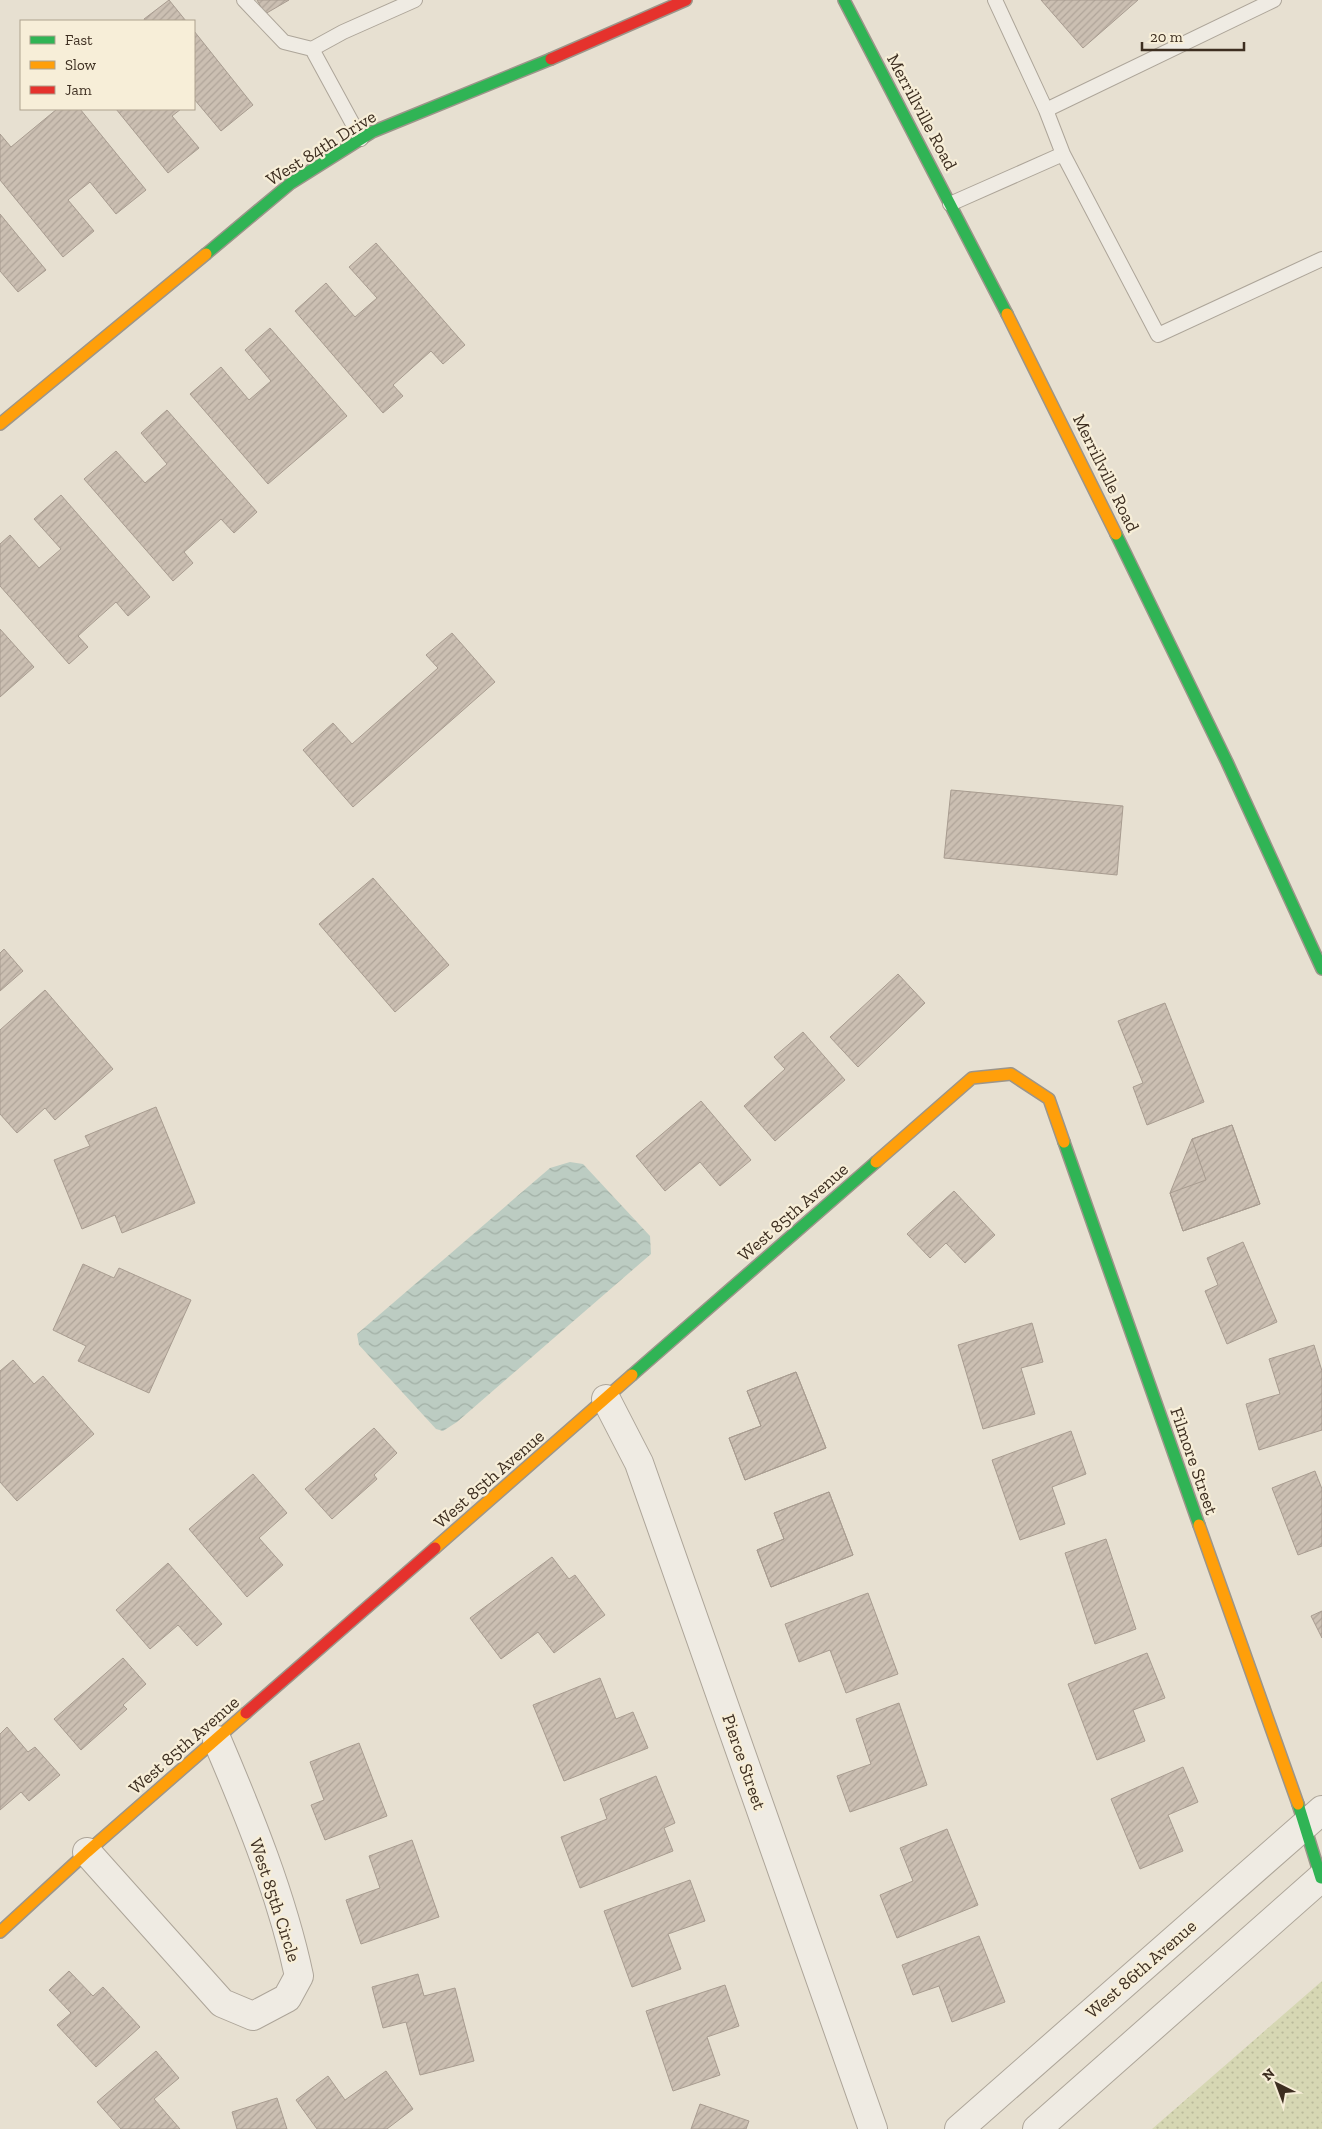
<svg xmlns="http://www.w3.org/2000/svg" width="1322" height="2129" viewBox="0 0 1322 2129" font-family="'Zilla Slab',serif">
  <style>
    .green { fill: url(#green-dots) }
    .water { fill: url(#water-waves) }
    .building { fill: url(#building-hatch); stroke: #a89c90 }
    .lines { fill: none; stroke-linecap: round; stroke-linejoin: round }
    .lane-casing { stroke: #ada599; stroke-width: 16 }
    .street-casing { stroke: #ada599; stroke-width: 30 }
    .fast-casing { stroke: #9c958a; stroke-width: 14 }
    .slow-casing { stroke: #9c958a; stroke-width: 14 }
    .jam-casing { stroke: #9c958a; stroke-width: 14 }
    .lane { stroke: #efebe3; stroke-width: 14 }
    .street { stroke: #efebe3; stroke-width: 28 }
    .fast { stroke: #30b455; stroke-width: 11 }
    .slow { stroke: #ff9f0a; stroke-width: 11 }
    .jam { stroke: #e5322d; stroke-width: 11 }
    .labels { text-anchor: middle; stroke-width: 4.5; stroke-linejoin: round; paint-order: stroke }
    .street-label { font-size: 18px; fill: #3d2e20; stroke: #f7eed8 }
  </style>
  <defs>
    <pattern id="green-dots" width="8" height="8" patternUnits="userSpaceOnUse" patternTransform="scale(1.25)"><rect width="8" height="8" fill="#d6d7b3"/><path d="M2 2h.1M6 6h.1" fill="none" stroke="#b9b99a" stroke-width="1.8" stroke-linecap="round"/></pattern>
    <pattern id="water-waves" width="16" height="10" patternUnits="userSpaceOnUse" patternTransform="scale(1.25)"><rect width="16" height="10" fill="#bcccc2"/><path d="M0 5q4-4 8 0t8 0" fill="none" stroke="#a2b0a6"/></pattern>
    <pattern id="building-hatch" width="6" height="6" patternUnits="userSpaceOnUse" patternTransform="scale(1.25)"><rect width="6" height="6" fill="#cbbfb2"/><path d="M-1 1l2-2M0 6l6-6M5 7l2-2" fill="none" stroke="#afa499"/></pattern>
  </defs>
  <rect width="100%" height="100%" fill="#e7e0d1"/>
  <path class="green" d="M1322 1981V2129H1152Z"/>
  <path class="water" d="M570 1162 583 1164 650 1236 651 1254 457 1422 443 1431 436 1429 359 1345 357 1334 550 1168Z"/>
  <path class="building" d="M169 0 186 21H145L144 19Z
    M257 0H289L265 14Z
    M1041 0H1138L1083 48Z
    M194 31 253 105 221 131 194 99Z
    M57 109H80L146 190 116 214 90 182 68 200 94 231 63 257 0 180V134L11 147Z
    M116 109H181L172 116 199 148 168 173Z
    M0 214 46 270 18 292 0 271Z
    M376 243 465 345 443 364 431 351 393 385 403 396 383 413 295 311 326 283 355 317 377 298 349 267Z
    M270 328 347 416 268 484 190 394 221 367 249 400 271 381 245 350Z
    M167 410 257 512 234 533 221 519 184 552 193 563 173 581 84 479 116 451 145 483 167 464 141 433Z
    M61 495 150 597 128 616 116 602 78 636 88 647 69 664 0 586V544L10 535 39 568 61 549 34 519Z
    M0 629 34 667 0 697Z
    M452 633 495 682 353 807 303 750 333 723 352 744 438 668 426 655Z
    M951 790 1123 806 1117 875 944 858Z
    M373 878 449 965 395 1012 319 924Z
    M4 949 23 971 0 991V953Z
    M898 974 925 1003 858 1067 830 1037Z
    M45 990 113 1069 55 1120 45 1108 17 1133 0 1114V1030Z
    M1165 1003 1204 1102 1147 1125 1133 1087 1143 1083 1118 1021Z
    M803 1032 845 1080 775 1141 744 1106 785 1069 774 1057Z
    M701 1101 751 1160 720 1186 700 1162 665 1191 636 1156Z
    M156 1107 195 1203 122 1233 115 1215 82 1229 54 1160 90 1146 85 1136Z
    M1232 1125 1260 1204 1183 1231 1170 1193 1192 1139Z
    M1232 1125 1260 1204 1183 1231 1170 1193 1206 1180 1192 1139Z
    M954 1191 995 1235 965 1263 946 1243 930 1258 907 1234Z
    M1243 1242 1277 1322 1227 1344 1205 1291 1218 1285 1207 1258Z
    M83 1264 114 1278 119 1268 191 1300 149 1393 78 1361 86 1346 53 1330Z
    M1032 1323 1043 1362 1021 1368 1035 1414 983 1429 958 1345Z
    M1314 1345 1322 1371V1430L1259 1450 1246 1404 1280 1394 1269 1359Z
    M13 1360 34 1384 43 1376 94 1434 17 1501 0 1482V1371Z
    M796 1372 826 1448 745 1480 729 1438 761 1426 747 1391Z
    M796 1372 826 1448 745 1480 729 1438 761 1426 747 1391Z
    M374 1428 397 1453 374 1475 377 1479 332 1519 305 1489Z
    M1071 1431 1086 1474 1052 1487 1065 1524 1020 1540 992 1460Z
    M1315 1471 1322 1489V1546L1298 1555 1272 1488Z
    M253 1474 287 1513 259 1538 283 1565 247 1597 189 1529Z
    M829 1492 853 1555 771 1587 757 1550 784 1539 774 1513Z
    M829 1492 853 1555 771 1587 757 1550 784 1539 774 1513Z
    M1106 1539 1136 1629 1095 1644 1065 1553Z
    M552 1557 569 1579 575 1575 605 1615 554 1653 538 1632 501 1659 470 1618Z
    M168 1563 222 1624 197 1646 178 1625 150 1649 116 1610Z
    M868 1593 898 1674 846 1693 830 1650 799 1662 785 1624Z
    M1322 1611V1638L1311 1616Z
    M1147 1653 1165 1698 1133 1710 1145 1741 1097 1760 1068 1684Z
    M123 1658 146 1684 123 1705 127 1709 81 1750 54 1719Z
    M600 1678 616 1719 633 1712 648 1748 564 1781 533 1705Z
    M899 1703 927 1785 850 1812 837 1776 871 1764 856 1719Z
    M7 1727 28 1752 35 1747 60 1775 29 1801 21 1792 0 1810V1734Z
    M359 1743 387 1816 325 1840 311 1805 324 1800 310 1762Z
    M1183 1767 1198 1802 1168 1815 1183 1851 1140 1869 1111 1799Z
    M656 1776 675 1823 664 1828 673 1851 580 1888 561 1837 607 1819 600 1799Z
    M947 1829 978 1905 897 1938 880 1895 913 1881 900 1848Z
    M412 1840 439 1917 361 1944 346 1900 380 1888 369 1856Z
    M690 1880 705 1921 668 1934 681 1969 632 1987 604 1911Z
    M979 1936 1005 2002 952 2022 939 1986 913 1995 902 1965Z
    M69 1971 93 1996 103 1987 140 2027 96 2067 57 2025 71 2013 49 1990Z
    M418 1974 424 1996 455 1988 474 2061 420 2075 406 2022 383 2028 372 1987Z
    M725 1985 739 2026 707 2037 720 2075 673 2091 646 2011Z
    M156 2051 179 2078 154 2099 180 2129H121L97 2102Z
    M386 2071 413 2109 387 2129H317L296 2100 328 2076 345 2100Z
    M277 2098 287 2129H237L232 2112Z
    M700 2104 749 2121 746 2129H691Z"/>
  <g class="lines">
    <defs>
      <path id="lane" d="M244 0 284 42 312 49
        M995 0 1046 110
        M1274 0 1046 110 1063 154 1158 335 1322 259
        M361 139 312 49 343 32 415 0
        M950 204 1063 154"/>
      <path id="street" d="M606 1399 639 1463 873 2129
        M87 1852 222 2003 253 2016 287 1998 299 1976C282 1896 249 1815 217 1740
        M959 2129 1322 1810
        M1037 2129 1322 1877"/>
      <path id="fast" d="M844 0 1007 314
        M206 254 291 183 372 132 551 59
        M1116 534 1227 762 1322 969
        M1064 1142 1199 1525
        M632 1375 876 1162
        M1298 1804 1321 1878"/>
      <path id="slow" d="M1007 314 1116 534
        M0 424 206 254
        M876 1162 972 1078 1011 1074 1049 1099 1064 1142
        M1199 1525 1298 1804
        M435 1548 632 1375
        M0 1932 87 1852 246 1713"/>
      <path id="jam" d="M551 59 686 0
        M246 1713 435 1548"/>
    </defs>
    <use href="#lane" class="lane-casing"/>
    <use href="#street" class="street-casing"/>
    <use href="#fast" class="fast-casing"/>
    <use href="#slow" class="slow-casing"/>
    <use href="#jam" class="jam-casing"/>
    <use href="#lane" class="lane"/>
    <use href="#street" class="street"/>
    <use href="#fast" class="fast"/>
    <use href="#slow" class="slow"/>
    <use href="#jam" class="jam"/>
  </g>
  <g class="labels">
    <g class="street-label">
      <text transform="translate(922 112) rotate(62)" y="6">Merrillville Road</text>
      <text transform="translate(321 148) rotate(-32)" y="6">West 84th Drive</text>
      <text transform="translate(1106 473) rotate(64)" y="6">Merrillville Road</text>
      <text transform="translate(793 1212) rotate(-41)" y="6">West 85th Avenue</text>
      <text transform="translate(1194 1461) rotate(71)" y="6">Filmore Street</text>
      <text transform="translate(489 1479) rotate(-41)" y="6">West 85th Avenue</text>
      <text transform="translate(184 1745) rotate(-41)" y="6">West 85th Avenue</text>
      <text transform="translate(744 1762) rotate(71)" y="6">Pierce Street</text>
      <text transform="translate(275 1900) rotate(72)" y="6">West 85th Circle</text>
      <text transform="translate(1141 1969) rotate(-41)" y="6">West 86th Avenue</text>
    </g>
  </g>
  <rect x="20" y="20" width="175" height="90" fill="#f7eed8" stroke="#ada18e"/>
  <rect x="30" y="36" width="25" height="8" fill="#30b455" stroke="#ada18e"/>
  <text x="65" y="45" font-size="15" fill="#3d2e20">Fast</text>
  <rect x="30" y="61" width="25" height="8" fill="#ff9f0a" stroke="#ada18e"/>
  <text x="65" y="70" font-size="15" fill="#3d2e20">Slow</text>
  <rect x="30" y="86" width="25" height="8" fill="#e5322d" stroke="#ada18e"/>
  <text x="65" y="95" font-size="15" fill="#3d2e20">Jam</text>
  <g transform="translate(1277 2084) rotate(318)" stroke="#f7eed8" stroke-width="4" paint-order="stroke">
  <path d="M0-4L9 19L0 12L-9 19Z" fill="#3d2e20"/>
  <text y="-8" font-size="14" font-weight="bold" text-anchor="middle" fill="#3d2e20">N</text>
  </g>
  <path d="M1142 42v8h102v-8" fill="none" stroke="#3d2e20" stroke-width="2.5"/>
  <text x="1150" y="42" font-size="15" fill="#3d2e20" stroke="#f7eed8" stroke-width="4" paint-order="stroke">20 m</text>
</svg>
